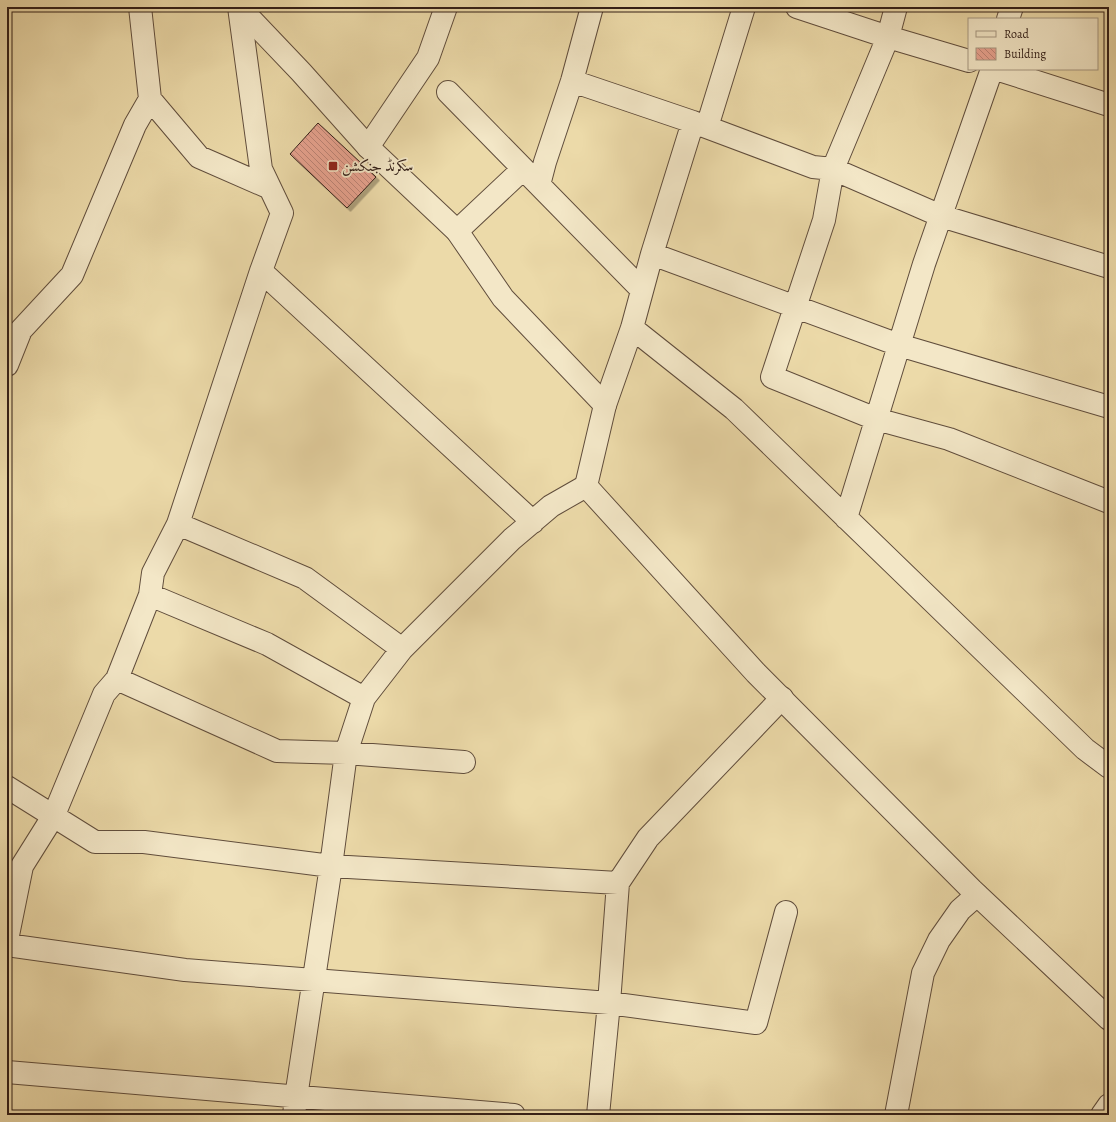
<svg xmlns="http://www.w3.org/2000/svg" width="1116" height="1122" viewBox="0 0 1116 1122" font-family="Alegreya,Amiri,serif">
  <style>
    .building { fill: url(#building-back-hatch); stroke: #321e17; filter: url(#shadow) }
    .lines { fill: none; stroke-linecap: round; stroke-linejoin: round }
    .minor-casing { stroke: #604d3c; stroke-width: 24 }
    .tertiary-casing { stroke: #604d3c; stroke-width: 24 }
    .minor { stroke: #f3e7c7; stroke-width: 22 }
    .tertiary { stroke: #f3e7c7; stroke-width: 22 }
    .poi-dot { fill: #8f2418; stroke: #f3e7c7; stroke-width: 1.5 }
    .labels { text-anchor: middle; stroke-width: 3.5; stroke-linejoin: round; paint-order: stroke }
    .poi-label { font-size: 15px; fill: #321e17; stroke: #f3e7c7; text-anchor: start }
  </style>
  <defs>
    <pattern id="building-back-hatch" width="6" height="6" patternUnits="userSpaceOnUse"><rect width="6" height="6" fill="#e7a28f"/><path d="M-1 5l2 2M0 0l6 6M5-1l2 2" fill="none" stroke="#bc8374"/></pattern>
    <filter id="shadow"><feDropShadow dx="3.5" dy="3.5" stdDeviation="0" flood-color="#0004"/></filter>
  </defs>
  <rect width="100%" height="100%" fill="#ecdaa9"/>
  <filter id="stains"><feTurbulence type="fractalNoise" baseFrequency=".005" numOctaves="4"/><feColorMatrix values="0 0 0 0 .2 0 0 0 0 .09 0 0 0 0 .02 0 0 0 .5 -.17"/></filter>
  <radialGradient id="worn" r=".72"><stop offset=".6" stop-color="#630" stop-opacity="0"/><stop offset="1" stop-color="#630" stop-opacity=".3"/></radialGradient>
  <path class="building" d="M318 123 376 177 347 208 290 154Z"/>
  <g class="lines">
    <defs>
      <path id="minor" d="M140 7 150 99 199 157 270 188
        M797 7 888 37 969 61
        M896 7 888 37 833 169 824 220 772 377 876 419 949 439 1109 502
        M1008 19 1012 7
        M996 69 1109 105
        M572 81 693 122 813 167 833 169 941 216 1109 267
        M448 92 642 290
        M707 127 744 7
        M368 147 428 58 446 7
        M539 185 545 162 572 81 592 7
        M457 231 523 169
        M652 254 899 345 1109 407
        M261 271 533 522
        M632 328 734 409 1085 749 1109 767
        M7 365 21 330 72 275 135 125 150 99
        M605 405 632 328 652 254 693 122
        M846 518 924 264 992 69
        M178 524 305 578 402 649
        M150 595 267 644 364 698
        M117 679 277 751 346 753 464 762
        M7 787 95 842H144L331 866 618 883
        M7 940 22 866 54 815 104 694 117 679 150 595 153 573 178 524 261 271 282 213 261 169 239 7
        M7 945 185 970 609 1003 756 1023 786 912
        M7 1072 514 1115
        M294 1115 296 1097 331 866 346 753 364 698 402 649 512 539 551 506 586 486
        M598 1115 609 1003 618 883 648 838 782 698
        M896 1115 923 973 939 940 960 910 977 895
        M1102 1115 1109 1105"/>
      <path id="tertiary" d="M239 7 301 72 368 147 457 231 503 298 605 405 586 486 756 673 972 890 1109 1019"/>
    </defs>
    <use href="#minor" class="minor-casing"/>
    <use href="#tertiary" class="tertiary-casing"/>
    <use href="#minor" class="minor"/>
    <use href="#tertiary" class="tertiary"/>
  </g>
  <rect class="poi-dot" x="328" y="161" width="10" height="10" rx="2"/>
  <g class="labels">
    <g class="poi-label">
      <text x="342" y="171">سکرنڈ جنکشن</text>
    </g>
  </g>
  <rect width="1116" height="1122" fill="none" stroke="#ecdaa9" stroke-width="24"/>
  <rect x="8" y="8" width="1100" height="1106" fill="none" stroke="#321e17" stroke-width="2"/>
  <rect x="12" y="12" width="1092" height="1098" fill="none" stroke="#321e17"/>
  <rect x="968" y="18" width="130" height="52" fill="#f3e7c7" stroke="#a69781"/>
  <rect x="976" y="31" width="20" height="6" fill="#f3e7c7" stroke="#a69781"/>
  <text x="1004" y="38" font-size="12" fill="#321e17">Road</text>
  <rect x="976" y="48" width="20" height="12" fill="url(#building-back-hatch)" stroke="#a69781"/>
  <text x="1004" y="58" font-size="12" fill="#321e17">Building</text>
  <rect width="100%" height="100%" filter="url(#stains)"/>
  <rect width="100%" height="100%" fill="url(#worn)"/>
</svg>
